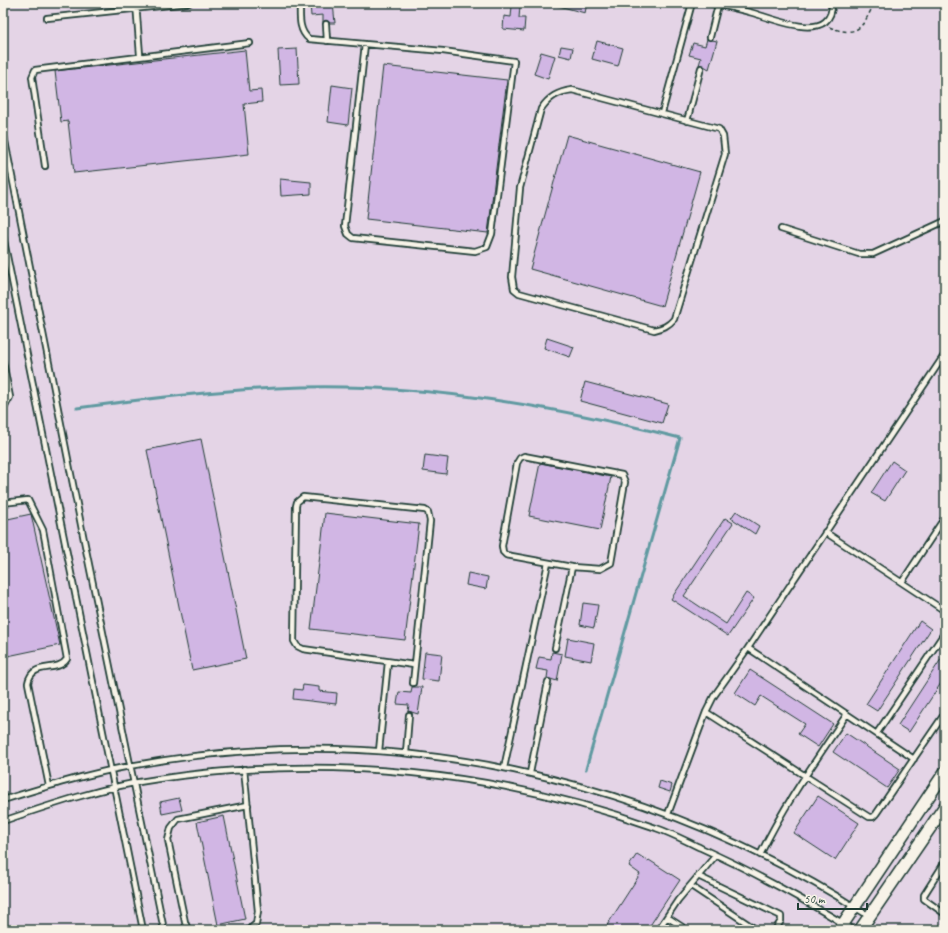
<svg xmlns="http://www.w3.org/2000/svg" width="948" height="933" viewBox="0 0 948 933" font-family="Caveat,sans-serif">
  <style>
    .built { fill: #e4d4e6 }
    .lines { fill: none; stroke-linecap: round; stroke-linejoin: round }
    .stream { stroke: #609aa1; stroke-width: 3 }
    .building { fill: #d1b6e4; stroke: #1f3d34 }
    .service-casing { stroke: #1f3d34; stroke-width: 8 }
    .tertiary-casing { stroke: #1f3d34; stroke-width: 14 }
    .path { stroke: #1f3d34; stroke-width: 1.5; stroke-dasharray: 4 3; stroke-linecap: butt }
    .service { stroke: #f7f3e8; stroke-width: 4.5 }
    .tertiary { stroke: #f7f3e8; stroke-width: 11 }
  </style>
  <rect width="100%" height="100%" fill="#ece1e7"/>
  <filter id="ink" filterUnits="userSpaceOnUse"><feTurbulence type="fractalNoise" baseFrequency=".025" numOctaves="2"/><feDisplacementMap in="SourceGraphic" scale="8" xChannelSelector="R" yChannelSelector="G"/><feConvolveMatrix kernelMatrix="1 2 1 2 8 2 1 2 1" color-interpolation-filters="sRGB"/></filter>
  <g filter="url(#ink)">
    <path class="built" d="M3 3H945V930H3Z"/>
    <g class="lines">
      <path class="stream" d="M77 408C152 398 226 389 302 387 430 384 556 407 680 438L586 769"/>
    </g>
    <path class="building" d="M310 3H333L335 23H330L326 20 323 22V15L311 16Z
      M556 3H587L585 13 555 5Z
      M512 6H520L519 18H525L524 31 503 29 504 16 511 17Z
      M707 39 717 41 709 69 702 65H699L701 58 689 55 693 43 705 46Z
      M597 41 623 48 618 66 592 59Z
      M561 46 573 48 571 58 559 55Z
      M297 49 299 84 280 85 278 50Z
      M245 50 249 91 261 90 262 102 244 104 249 154 74 173 68 121 61 122 55 71Z
      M541 52 555 56 548 79 534 74Z
      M383 66 507 80 488 233 366 219Z
      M332 85 352 88 348 125 328 122Z
      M567 135 700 172 662 306 530 269Z
      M280 179 311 182V194L281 196Z
      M547 338 574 347 570 357 544 348Z
      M585 382 668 404 662 423 580 401Z
      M201 439 246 659 192 670 147 450Z
      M425 455 448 458 446 474 423 471Z
      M892 461 905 470 885 501 871 493Z
      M540 463 611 477 600 530 529 516Z
      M736 511 759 526 755 534 731 518Z
      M325 513 419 524 405 640 311 629Z
      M31 514 60 645 3 657V520Z
      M725 518 733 523 684 596 726 624 746 593 754 598 728 636 671 599Z
      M468 573 488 577 486 589 466 585Z
      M583 603 598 605 594 628 580 625Z
      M920 621 931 629 877 711 866 704Z
      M568 638 594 643 591 661 565 656Z
      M425 652 442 654 439 681 422 679Z
      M552 652 562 654 557 681 547 678 548 671 536 669 539 657 551 659Z
      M945 653V677L909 732 898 725Z
      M750 670 833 724 818 747 798 734 805 724 761 696 755 706 735 693Z
      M303 685 319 687V691L337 693 336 704 293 699 294 689 302 690Z
      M412 687H422L418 714 408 711 409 705 397 704 399 692 411 693Z
      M846 733 900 769 887 788 833 752Z
      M660 781 672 785 670 792 658 788Z
      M818 796 859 823 835 860 794 833Z
      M179 798 182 810 162 814 160 802Z
      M224 816 245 919 218 925 197 822Z
      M637 854 648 861 649 860 680 880 647 930H604L640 874 629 866Z"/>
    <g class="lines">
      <defs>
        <path id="service" d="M136 3 140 55
          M300 3C300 16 298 30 309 39L443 51 514 61 492 234 487 247 475 251 353 238 348 234 345 226 365 44
          M710 3C724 6 739 9 753 13 774 19 833 45 832 3
          M47 18 189 3
          M326 24 327 41
          M710 37 718 5
          M572 90 719 129 723 136 725 154 674 319C668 326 663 328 654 330L519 293 514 289 512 277 520 188 541 109C549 97 558 92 572 90Z
          M662 113 692 3
          M687 121 701 68
          M3 131 85 545 164 930
          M45 166 32 77 35 70 250 43
          M781 229 859 254H873L945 221
          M3 236 143 930
          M3 362 10 397 3 410
          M524 456 622 475 625 482 611 563 600 569 572 567 506 555 503 552 502 546 517 463 520 458Z
          M3 503 28 500 43 530 67 659C57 674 32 660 28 683L49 786
          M825 532 945 611
          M902 582 945 517
          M555 648 572 567
          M748 648 914 759
          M413 683 430 521 428 512 425 510 303 497 297 502 296 506 294 641 297 646 303 649 414 665
          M706 712 869 817H873L876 814 945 713
          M877 733 945 632
          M379 751 388 662
          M406 753 409 715
          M504 768 548 563
          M244 769 258 911 256 924 248 930
          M530 773 548 682
          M3 800C45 787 87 774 130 766 387 717 651 776 869 916
          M668 814 706 712 714 696 748 648 945 354
          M3 821C53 804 106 786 158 779 325 754 498 771 656 828 671 833 686 841 701 848 754 872 805 900 854 930
          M760 855C784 805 816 760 847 714
          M945 862 924 895V899L945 914
          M700 877 781 916V921L775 930
          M691 886 757 930
          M667 917 687 930
          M188 930 185 922 168 840 171 828 178 819 248 805
          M658 930 678 900 716 855"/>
        <path id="tertiary" d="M839 930 945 772
          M860 930 945 806"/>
      </defs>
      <use href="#service" class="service-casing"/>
      <use href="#tertiary" class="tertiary-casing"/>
      <path class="path" d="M829 27C857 38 863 28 874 3"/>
      <use href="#service" class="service"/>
      <use href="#tertiary" class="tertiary"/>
    </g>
  </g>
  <rect width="948" height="933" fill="none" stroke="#f7f3e8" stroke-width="16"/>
  <rect x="8" y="8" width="932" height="917" fill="none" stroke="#1f3d34" stroke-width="1.5" filter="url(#ink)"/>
  <path d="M798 903v6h69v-6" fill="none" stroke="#1f3d34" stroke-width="2"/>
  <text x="804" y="903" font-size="12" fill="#1f3d34" stroke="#f7f3e8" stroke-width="3" paint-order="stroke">50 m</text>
</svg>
